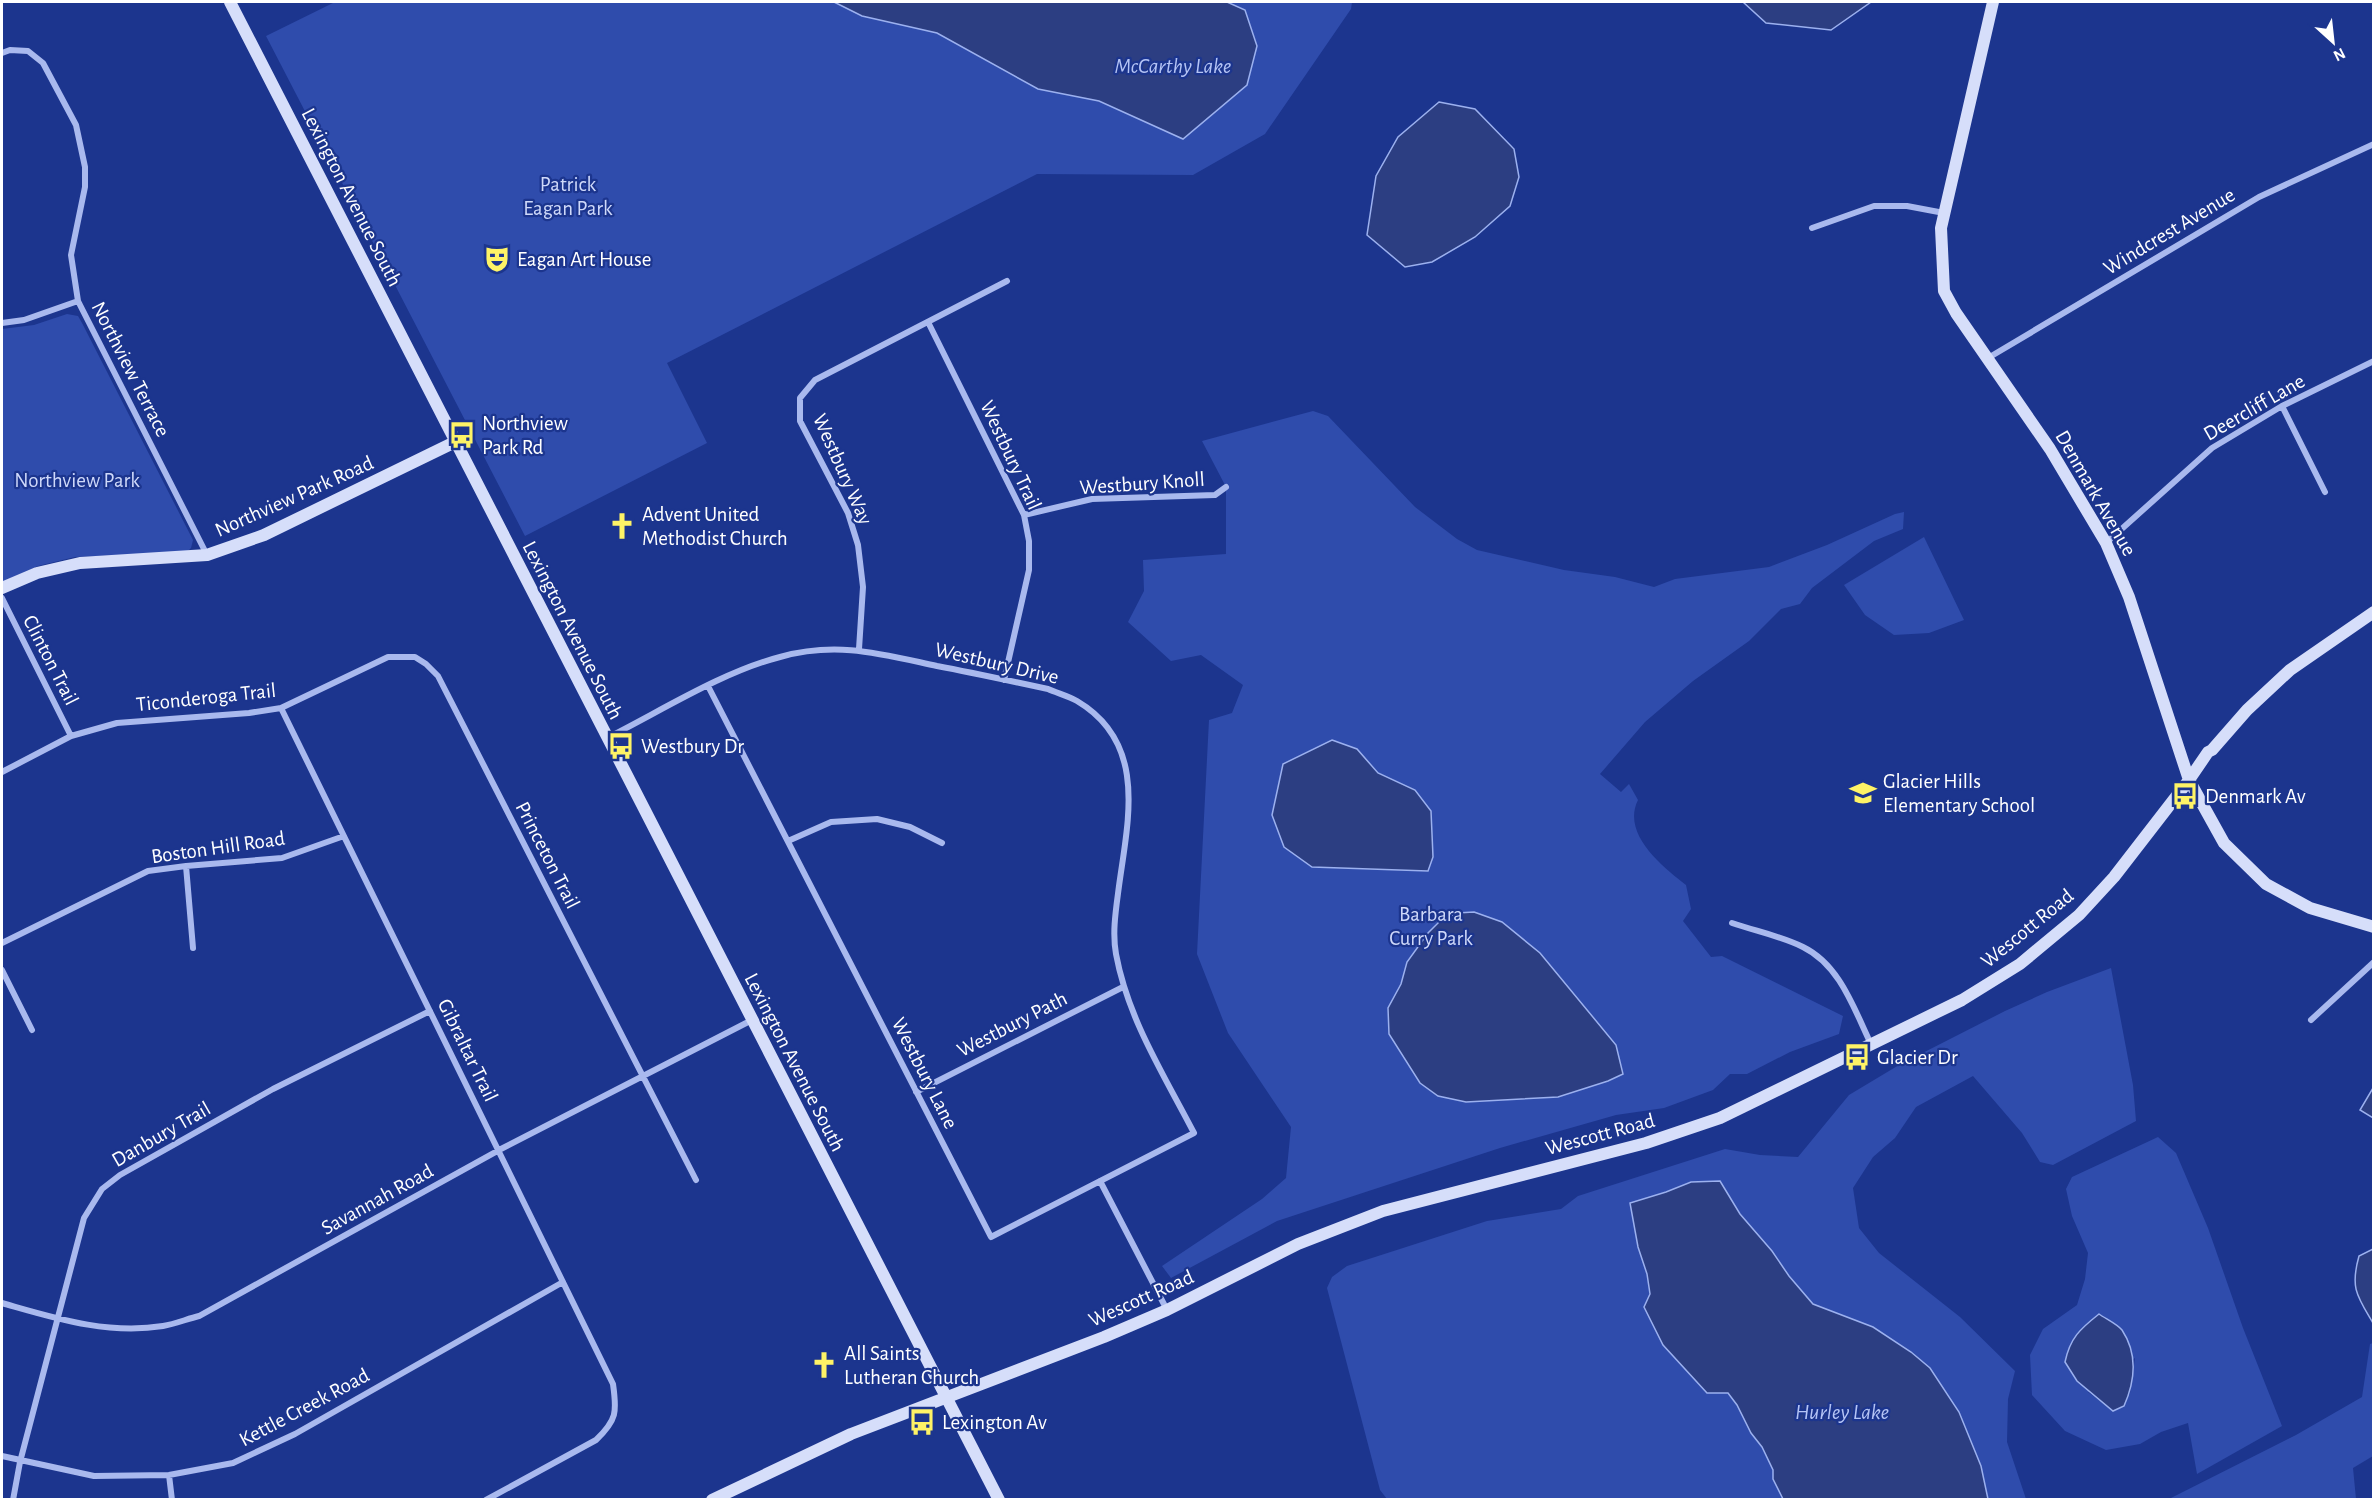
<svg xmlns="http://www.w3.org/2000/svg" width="2375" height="1501" viewBox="0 0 2375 1501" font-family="'Alegreya Sans',sans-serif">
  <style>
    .green { fill: #2f4cac; fill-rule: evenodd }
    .water { fill: #2c3e82; stroke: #9cb1ef; stroke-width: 1.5 }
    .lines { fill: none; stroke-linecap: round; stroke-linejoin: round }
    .street { stroke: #a9b9ee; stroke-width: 6 }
    .secondary { stroke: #d6defa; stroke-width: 12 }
    .labels { text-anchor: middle; stroke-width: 4.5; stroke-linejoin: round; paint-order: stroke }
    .park-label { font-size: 21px; fill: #cfd9fa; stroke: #1c358e }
    .street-label { font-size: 21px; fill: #fff; stroke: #1c358e }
    .poi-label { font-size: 21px; fill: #fff; stroke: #1c358e; text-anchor: start }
    .water-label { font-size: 22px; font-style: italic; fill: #b5c4f5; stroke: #1c358e }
  </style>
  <rect width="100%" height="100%" fill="#1c358e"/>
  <path class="green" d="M335 2H1352L1351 9 1265 134 1193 175 1037 174 667 363 707 443 525 536 266 36Z
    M67 314 78 316 82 323 193 540 191 548 187 552 75 557 38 566 2 582V329L34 325Z
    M1313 411 1328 416 1415 507 1457 539 1477 550 1564 570 1615 577 1654 587 1675 579 1769 567 1827 545 1895 514 1904 512 1903 529 1874 541 1812 588 1800 604 1781 609 1749 641 1693 681 1645 722 1600 774 1621 792 1629 784 1638 800C1621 834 1663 867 1686 885L1691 909 1683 921 1711 957 1722 956 1843 1016 1839 1034 1790 1052 1747 1074H1730L1713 1090 1664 1108 1616 1115 1500 1148 1277 1221 1171 1278 1162 1266 1262 1199 1286 1178 1291 1127 1228 1033 1197 954 1209 720 1232 713 1243 685 1201 655 1171 661 1128 622 1144 591 1143 560 1226 554V487L1202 441Z
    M1924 537 1964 620 1929 633 1894 635 1865 615 1844 585Z
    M2111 968 2133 1085 2136 1121 2053 1165 2040 1162 2022 1133 1973 1076 1916 1107 1895 1138 1873 1157 1853 1188 1859 1228 1879 1253 1960 1317 2015 1371 2008 1399 2007 1442 2026 1499H1988L1981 1466 1959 1412 1930 1368 1873 1327 1813 1305 1789 1276 1772 1251 1740 1214 1720 1181 1691 1182 1666 1192 1630 1203 1638 1247 1647 1274 1650 1294 1644 1307 1663 1345 1707 1393H1728L1737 1405 1751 1433 1762 1447 1773 1470V1479L1783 1499H1387L1380 1490 1327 1288 1332 1277 1347 1266 1487 1221 1561 1209 1578 1196 1725 1149 1760 1155 1798 1157 1849 1095 1899 1065 2005 1011 2047 992Z
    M2158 1137 2176 1153 2208 1228 2243 1328 2282 1426 2197 1474 2188 1423 2161 1432 2140 1444 2106 1450 2065 1431 2032 1395 2030 1355 2043 1329 2077 1305 2085 1279 2088 1253 2072 1216 2066 1189 2072 1177ZM2135 1358 2130 1393 2124 1406 2113 1411 2088 1392Z
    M2373 1343V1456L2353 1468 2356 1499H2169L2296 1435 2362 1397 2370 1344Z"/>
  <path class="water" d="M834 2H1227L1245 10 1257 46 1247 85 1183 139 1099 101 1038 89 937 33 862 16Z
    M1743 2H1871L1831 30 1766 23Z
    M1439 102 1475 109 1514 149 1519 177 1510 206 1475 237 1432 262 1405 267 1367 235 1376 176 1398 137Z
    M1332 740 1357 749 1378 773 1415 790 1431 811 1433 857 1428 871 1312 867 1284 847 1272 815 1283 764Z
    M1474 912 1502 922 1540 953 1616 1045 1623 1074 1608 1081 1558 1097 1466 1102 1438 1096 1420 1083 1389 1034 1388 1008 1401 984 1407 962 1428 933 1439 922 1457 913Z
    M2373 1088V1118L2360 1110Z
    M1720 1181 1740 1214 1772 1251 1789 1276 1813 1304 1873 1327 1911 1352 1930 1368 1959 1412 1981 1466 1988 1499H1783L1773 1479V1470L1762 1447 1751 1433 1737 1405 1728 1393H1707L1663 1345 1644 1307 1650 1294 1647 1274 1638 1247 1630 1203 1666 1192 1691 1182Z
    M2373 1249H2374L2373 1323C2357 1296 2350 1288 2359 1256Z
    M2099 1314C2106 1319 2117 1324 2122 1330 2138 1354 2135 1381 2124 1406L2113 1411 2077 1381 2065 1362C2070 1338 2080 1329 2099 1314Z"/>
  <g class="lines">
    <path class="street" d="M2 53 10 50 28 51 43 63 76 125 85 167V187L71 255 78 301 207 555
      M1812 228 1874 206H1907L1944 213
      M928 322 1024 515 1029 541V570L1004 680
      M2 323 24 320 78 301
      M1988 358 2259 197 2374 144
      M2282 406 2325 492
      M1024 515 1092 499 1215 495 1226 487
      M2106 543 2212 448 2282 406 2374 361
      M2 598 71 736
      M859 649 863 587 858 545 848 513 800 421V398L815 380 1007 281
      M281 708 613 1384C617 1412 617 1420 596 1440L486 1500
      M607 738C661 711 722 672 780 657 837 641 881 654 937 666 974 673 1011 681 1048 689 1057 693 1068 696 1077 701 1148 743 1128 820 1119 886 1116 909 1112 932 1116 954 1128 1019 1164 1075 1194 1133L991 1237 708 686
      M2 772 71 736 117 723 249 713 281 708 388 657H415L426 664 438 676 696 1180
      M788 841 831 822 877 819 910 827 942 843
      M186 866 193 948
      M1732 923C1755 931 1781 936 1803 947 1840 965 1854 1009 1871 1044
      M2 943 148 871 186 866 282 858 344 836
      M2 970 32 1030
      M2311 1020 2374 962
      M916 1092 1123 987
      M1100 1181 1167 1310
      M2 1303C55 1318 107 1335 163 1326 175 1324 187 1319 199 1316L499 1150 752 1020
      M2 1456 94 1476 169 1475 233 1463 295 1434 563 1282
      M169 1475 172 1500
      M13 1500 20 1462 84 1218 102 1189 120 1175 273 1089 430 1011"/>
    <path class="secondary" d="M230 2 999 1500
      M1993 2 1941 228 1944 291 1956 313 2050 449 2106 543 2129 597 2189 780 2224 843 2266 884 2310 908 2374 927
      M2 588 37 573 80 563 207 555 264 535 455 442
      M712 1500 851 1434 1104 1337 1167 1310 1298 1244 1383 1211 1646 1143 1720 1118 1962 1000 2020 964 2079 915 2114 877 2189 780 2208 752 2212 750 2247 710 2290 670 2374 612"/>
  </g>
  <defs>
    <symbol id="theatre-bare" viewBox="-9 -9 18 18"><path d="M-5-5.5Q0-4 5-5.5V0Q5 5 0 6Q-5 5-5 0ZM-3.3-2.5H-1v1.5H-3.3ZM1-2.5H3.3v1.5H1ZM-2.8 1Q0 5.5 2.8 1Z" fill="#fef366" stroke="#1c358e" stroke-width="2.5" paint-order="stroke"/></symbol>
    <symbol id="bus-bare" viewBox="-9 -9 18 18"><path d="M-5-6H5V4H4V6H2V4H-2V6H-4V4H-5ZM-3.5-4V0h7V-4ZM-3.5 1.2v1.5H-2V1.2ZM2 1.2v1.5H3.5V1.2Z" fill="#fef366" stroke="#1c358e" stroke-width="2.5" paint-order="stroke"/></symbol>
    <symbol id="church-bare" viewBox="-9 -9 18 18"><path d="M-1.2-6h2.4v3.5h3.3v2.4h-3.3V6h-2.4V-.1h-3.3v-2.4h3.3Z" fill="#fef366" stroke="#1c358e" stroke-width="2.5" paint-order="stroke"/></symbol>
    <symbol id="school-bare" viewBox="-9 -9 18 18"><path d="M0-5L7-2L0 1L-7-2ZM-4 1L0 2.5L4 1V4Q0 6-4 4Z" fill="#fef366" stroke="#1c358e" stroke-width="2.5" paint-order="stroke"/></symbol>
  </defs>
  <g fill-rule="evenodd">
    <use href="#theatre-bare" x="478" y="240" width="38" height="38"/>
    <use href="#bus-bare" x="443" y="416" width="38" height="38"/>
    <use href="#church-bare" x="603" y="507" width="38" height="38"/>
    <use href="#bus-bare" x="602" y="727" width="38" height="38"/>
    <use href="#school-bare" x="1844" y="774" width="38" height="38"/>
    <use href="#bus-bare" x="2166" y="777" width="38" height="38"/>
    <use href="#bus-bare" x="1838" y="1038" width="38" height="38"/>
    <use href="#church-bare" x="805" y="1346" width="38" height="38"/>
    <use href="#bus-bare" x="903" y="1403" width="38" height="38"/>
  </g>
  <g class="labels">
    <g class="park-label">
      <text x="568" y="191">Patrick<tspan x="568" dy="24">Eagan Park</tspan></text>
      <text x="77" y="487">Northview Park</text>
      <text x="1431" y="921">Barbara<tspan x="1431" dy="24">Curry Park</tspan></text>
    </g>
    <g class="street-label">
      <text transform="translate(352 197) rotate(63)" y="7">Lexington Avenue South</text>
      <text transform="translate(2169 231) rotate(-31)" y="7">Windcrest Avenue</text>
      <text transform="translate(131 369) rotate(63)" y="7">Northview Terrace</text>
      <text transform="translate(2254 407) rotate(-30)" y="7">Deercliff Lane</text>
      <text transform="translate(1011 455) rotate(65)" y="7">Westbury Trail</text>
      <text transform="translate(843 469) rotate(66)" y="7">Westbury Way</text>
      <text transform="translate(1142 483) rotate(-4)" y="7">Westbury Knoll</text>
      <text transform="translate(2096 493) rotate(60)" y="7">Denmark Avenue</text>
      <text transform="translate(294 496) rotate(-24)" y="7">Northview Park Road</text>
      <text transform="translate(573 630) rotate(63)" y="7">Lexington Avenue South</text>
      <text transform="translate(51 660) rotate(63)" y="7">Clinton Trail</text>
      <text transform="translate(997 663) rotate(13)" y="7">Westbury Drive</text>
      <text transform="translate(206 697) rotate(-6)" y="7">Ticonderoga Trail</text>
      <text transform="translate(218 847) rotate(-8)" y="7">Boston Hill Road</text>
      <text transform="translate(548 855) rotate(63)" y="7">Princeton Trail</text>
      <text transform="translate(2027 928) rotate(-39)" y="7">Wescott Road</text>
      <text transform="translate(1012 1024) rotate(-27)" y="7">Westbury Path</text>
      <text transform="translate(468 1050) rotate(64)" y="7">Gibraltar Trail</text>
      <text transform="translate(795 1062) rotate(63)" y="7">Lexington Avenue South</text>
      <text transform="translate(925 1073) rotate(63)" y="7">Westbury Lane</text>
      <text transform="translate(161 1134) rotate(-30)" y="7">Danbury Trail</text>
      <text transform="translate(1600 1134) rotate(-15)" y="7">Wescott Road</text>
      <text transform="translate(377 1199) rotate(-29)" y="7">Savannah Road</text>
      <text transform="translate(1141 1298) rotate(-24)" y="7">Wescott Road</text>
      <text transform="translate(304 1407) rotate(-28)" y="7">Kettle Creek Road</text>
    </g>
    <g class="poi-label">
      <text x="517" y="266">Eagan Art House</text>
      <text x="482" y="430">Northview<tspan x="482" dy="24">Park Rd</tspan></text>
      <text x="642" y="521">Advent United<tspan x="642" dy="24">Methodist Church</tspan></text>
      <text x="641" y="753">Westbury Dr</text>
      <text x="1883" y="788">Glacier Hills<tspan x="1883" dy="24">Elementary School</tspan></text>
      <text x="2205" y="803">Denmark Av</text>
      <text x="1877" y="1064">Glacier Dr</text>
      <text x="844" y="1360">All Saints<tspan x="844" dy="24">Lutheran Church</tspan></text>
      <text x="942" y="1429">Lexington Av</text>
    </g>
    <g class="water-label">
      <text x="1173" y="73">McCarthy Lake</text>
      <text x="1842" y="1419">Hurley Lake</text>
    </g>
  </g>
  <rect width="2375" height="1501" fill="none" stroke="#ffffff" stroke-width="6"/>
  <g transform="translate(2333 42) rotate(153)" stroke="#1c358e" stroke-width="4.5" paint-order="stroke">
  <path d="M0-4.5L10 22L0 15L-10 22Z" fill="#ffffff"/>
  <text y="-9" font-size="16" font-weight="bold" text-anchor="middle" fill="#ffffff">N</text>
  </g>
</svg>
